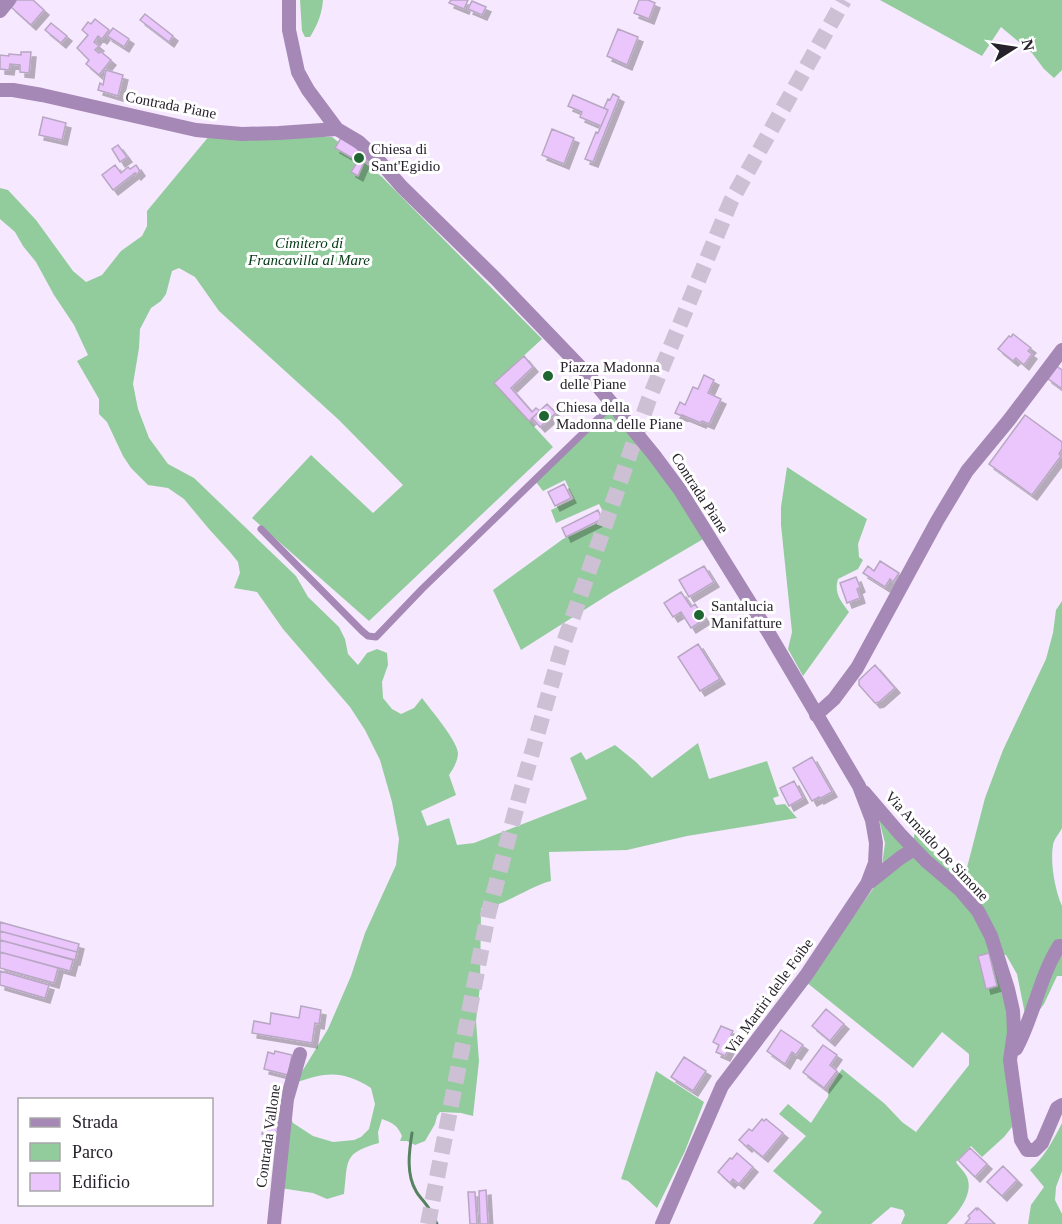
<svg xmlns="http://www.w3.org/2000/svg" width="1062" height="1224" viewBox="0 0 1062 1224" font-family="'Times New Roman',serif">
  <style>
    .green { fill: #92cc9c }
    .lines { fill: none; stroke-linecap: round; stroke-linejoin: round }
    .stream { stroke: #568260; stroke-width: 3 }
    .building { fill: #eac6fd; stroke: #b8a7c2; stroke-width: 1.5; filter: url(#shadow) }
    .trunk-tunnel { stroke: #cdc0d4; stroke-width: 16; stroke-dasharray: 16 8; stroke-linecap: butt }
    .service { stroke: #a588b5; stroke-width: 7 }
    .minor { stroke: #a588b5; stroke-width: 14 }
    .poi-dot { fill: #1f6632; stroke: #fff; stroke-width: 2 }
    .labels { text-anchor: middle; stroke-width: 6; stroke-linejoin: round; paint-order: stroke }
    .street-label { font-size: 15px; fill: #27212b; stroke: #fff }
    .poi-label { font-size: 15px; fill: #27212b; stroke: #fff; text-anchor: start }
    .park-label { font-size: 15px; font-style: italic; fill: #043915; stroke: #fff }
  </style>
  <defs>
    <filter id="shadow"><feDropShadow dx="5" dy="5" stdDeviation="0" flood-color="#0004"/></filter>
  </defs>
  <rect width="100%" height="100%" fill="#f6e8fe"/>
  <path class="green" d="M300 0H323C322 14 317 26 310 37H305L302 31Z
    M880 0H1062V70L1054 78 1044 69 1032 53 1001 27 982 56Z
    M210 135 332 137 382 177 542 339 494 383 553 447 369 621 252 518 311 455 373 513 403 485 339 420 219 311 195 277 179 268 172 271 166 294 161 301 151 308 140 329 139 348 133 384 138 409 149 438 168 464 194 478 296 576 308 597 339 627 345 639 348 654 358 665 367 653 377 649 387 653 388 665 382 682 383 698 392 709 401 714 414 708 422 698C430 709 457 740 458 753 458 761 453 769 449 775L456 795 421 811 427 826 449 818 457 845 474 843 587 799 570 758 581 752 586 760 615 745 636 762 652 778 698 743 709 779 767 761 779 796 773 798 776 805 785 804 797 818 687 836 627 850 549 852 551 881C527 887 506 906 481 908L480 986 476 1021 479 1061 473 1116 461 1113 440 1112 437 1116 435 1124 425 1141 415 1145 407 1141H400L402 1136C397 1125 393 1123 382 1119L378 1132 379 1143C343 1153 348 1160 344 1194L327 1199 313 1193 280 1188 289 1115 293 1123 313 1136 333 1142 354 1140 361 1137 369 1129 375 1104 371 1088C342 1070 326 1072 295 1083L328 1029 351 976 365 933 396 865 399 839 392 802 380 760 365 730 350 707 283 629 257 592 234 588 240 573 238 562 230 552 209 529 184 499 168 488 148 485 131 468 123 456 107 422 99 414V399L77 361 88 355 74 325 54 295 36 262 23 246 15 232 0 219V188L8 190 36 220 73 271 86 282 102 275 121 251 142 236 147 226V211Z
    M610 411 664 477 705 538 611 593 521 650 493 590 563 539 607 519 599 504 556 523 551 510 574 499 565 480 543 491 536 482Z
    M787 467 867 519 858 544 859 557 863 560 858 569 838 579C834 593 840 600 849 612L803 676 788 649 792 632 781 525V507Z
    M1062 601V828C1059 834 1054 839 1053 845 1050 863 1055 890 1062 906V976H1057L1044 1004 1035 1016 1025 1014 1017 974 1006 955 999 954 1007 994 1012 1127 1004 1137 982 1157 971 1146 956 1162C959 1167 965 1172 967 1177 974 1194 958 1213 947 1224H901L905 1215 903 1210 891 1207 871 1224H813L822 1212 773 1171 806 1136 779 1114 788 1104 811 1123 828 1097 829 1089 842 1069 885 1104 902 1122 916 1132 969 1065V1054L942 1032 913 1068 806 982 875 886 913 843 915 830 964 879 985 798 1003 750 1046 659 1053 633 1056 610Z
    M878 816 907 847 882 865 885 843Z
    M656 1071 704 1102 685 1151 657 1208 628 1181 621 1179Z
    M1062 1123V1171L1056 1187 1055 1200 1062 1214V1224H1028L1031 1205 1044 1187 1030 1170C1044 1157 1053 1141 1062 1123Z"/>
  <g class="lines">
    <path class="stream" d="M412 1133C409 1152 406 1174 416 1191 418 1195 422 1199 425 1203 430 1209 434 1217 437 1224"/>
  </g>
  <path class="building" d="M17 0H33L44 10 31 25 11 7Z
    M451 0H468L464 9 449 3Z
    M639 0H648L655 3 649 19 634 13Z
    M472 1 486 7 482 15 468 9Z
    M145 14 173 36 169 42 140 20Z
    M95 19 109 30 102 39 98 36 94 42 99 46 95 50 99 53 100 51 111 60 99 75 86 64 89 60 77 48 88 35 82 30 88 22 91 24Z
    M51 23 67 36 61 43 45 30Z
    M113 28 129 39 124 47 107 36Z
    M618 29 638 37 627 65 607 56Z
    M21 52H31L29 73 20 72V65L10 64 9 70 0 69V55L9 56V54L21 55Z
    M106 70 123 75 118 96 98 90 100 83 103 85Z
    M613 94 619 97 593 162 585 159 596 132 598 133 608 110 604 108 608 99 610 100Z
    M573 95 608 110 601 126 580 117 582 112 568 106Z
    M43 117 66 123 62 140 39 135Z
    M552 129 574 138 564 164 542 155Z
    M341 138 367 155 358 176 351 172 358 161 335 148Z
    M118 145 127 157 120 162 112 149Z
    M115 165 121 173 128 167 130 169 136 165 140 171 136 175 135 173 113 190 102 175Z
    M1013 334 1031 348 1028 351 1032 354 1024 365 1016 358 1013 361 998 349 1009 336 1011 337Z
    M524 356 533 367 511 388 532 412 536 408 540 411 529 421 494 383Z
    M1056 366 1062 370V389L1047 378Z
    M704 375 714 380 708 393 721 399 709 424 702 421 701 423 682 415V416L675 413 680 402 685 405 693 387 698 389Z
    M547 404 556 413 540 427 532 418Z
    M1025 415 1062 442V449L1059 454 1061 456 1032 495 989 464Z
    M564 484 571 498 555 506 548 492Z
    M598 510 602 519 566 537 562 528Z
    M880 561 899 573 893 582 890 579 885 587 863 573 868 566 874 571Z
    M704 566 714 582 689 597 679 580Z
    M856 577 860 587 857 589 860 598 847 603 840 583Z
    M681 592 691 607 695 604 705 619 691 628 681 612 673 617 664 603Z
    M698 644 720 679 700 691 678 657Z
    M875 665 895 688 879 702 875 703 859 685V680Z
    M812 757 832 792 819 799V797L812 801 793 768Z
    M794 781 803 798 789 806 780 788Z
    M0 922 79 944 77 952 0 931Z
    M0 931 77 952 75 960 0 940Z
    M0 940 73 960 70 971 0 952Z
    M0 952 58 968 54 983 0 968Z
    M989 953 997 986 986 989 978 956Z
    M0 971 49 985 45 998 0 985Z
    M301 1006 321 1010 319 1024 315 1023 312 1043 252 1033 254 1021 270 1024 271 1013 299 1018Z
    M826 1009 844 1024 830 1041 812 1026Z
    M721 1026 733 1031 731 1035 735 1037 725 1056 716 1052 719 1045 713 1042Z
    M781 1030 803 1045 796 1055 792 1052 785 1064 767 1051Z
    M823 1045 837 1055 830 1065 837 1071 824 1088 803 1072Z
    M275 1051 292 1055 288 1075 264 1069 268 1052 274 1054Z
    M684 1057 706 1071 693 1091 671 1077Z
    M272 1100 281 1101 277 1136 262 1134 264 1123H268L269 1116H270Z
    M762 1119 764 1121 766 1119 783 1133 763 1157 748 1145 747 1147 739 1140 749 1129 752 1131Z
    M970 1148 987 1164 975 1177 958 1160Z
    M737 1153 753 1167 739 1184 733 1179 730 1183 718 1172 730 1158 732 1159Z
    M1003 1166 1017 1180 1002 1196 987 1182Z
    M486 1190 488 1224H480L479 1191Z
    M468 1192H475L477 1224H470Z
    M976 1208 977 1210 978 1208 995 1224H965L970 1218 968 1216Z"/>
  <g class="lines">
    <path class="trunk-tunnel" d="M428 1224 488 915 519 798 561 651 649 399 731 201 844 0"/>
    <path class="service" d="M261 529 362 631 368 636 376 637 422 589 612 405"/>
    <path class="minor" d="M289 0V30L298 72 308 90 337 129 359 142 381 163 402 187 495 278 591 378 654 455 680 490 767 630 859 786 872 820 876 843 875 863 867 884 807 974 722 1086 662 1224
      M0 11 9 0
      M0 90H13L42 95 196 130 242 134 279 133 337 129
      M816 715 834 699 857 668 937 521 967 471 1009 420 1062 350
      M864 792 900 834 926 861 960 890 978 911 991 936 1008 989 1013 1011 1014 1032 1010 1060 1021 1140 1027 1150H1035L1042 1143 1057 1108 1062 1105
      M870 882 900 858 914 849
      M1016 1049C1034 1016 1039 978 1059 946H1062
      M274 1224 287 1099 300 1054"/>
  </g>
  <g class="poi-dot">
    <circle cx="359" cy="158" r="6"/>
    <circle cx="548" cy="376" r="6"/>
    <circle cx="544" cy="416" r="6"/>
    <circle cx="699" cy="615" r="6"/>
  </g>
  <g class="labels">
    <g class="street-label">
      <text transform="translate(171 105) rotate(11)" y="5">Contrada Piane</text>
      <text transform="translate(700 493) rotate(57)" y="5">Contrada Piane</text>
      <text transform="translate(937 846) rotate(47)" y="5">Via Arnaldo De Simone</text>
      <text transform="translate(769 996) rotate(-54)" y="5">Via Martiri delle Foibe</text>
      <text transform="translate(268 1136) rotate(-82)" y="5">Contrada Vallone</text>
    </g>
    <g class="poi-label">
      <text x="371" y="154">Chiesa di<tspan x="371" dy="17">Sant'Egidio</tspan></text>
      <text x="560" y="372">Piazza Madonna<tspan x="560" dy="17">delle Piane</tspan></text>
      <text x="556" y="412">Chiesa della<tspan x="556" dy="17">Madonna delle Piane</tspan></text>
      <text x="711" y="611">Santalucia<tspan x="711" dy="17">Manifatture</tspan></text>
    </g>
    <g class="park-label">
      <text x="309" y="248">Cimitero di<tspan x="309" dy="17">Francavilla al Mare</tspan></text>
    </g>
  </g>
  <rect x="18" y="1098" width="195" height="108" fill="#ffffff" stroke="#a9a6aa" stroke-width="1.5"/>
  <rect x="30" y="1118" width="30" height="9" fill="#a588b5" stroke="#a9a6aa" stroke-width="1.5"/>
  <text x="72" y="1128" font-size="18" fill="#27212b">Strada</text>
  <rect x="30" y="1143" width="30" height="18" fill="#92cc9c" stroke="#a9a6aa" stroke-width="1.5"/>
  <text x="72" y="1158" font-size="18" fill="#27212b">Parco</text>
  <rect x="30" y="1173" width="30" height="18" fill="#eac6fd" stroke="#a9a6aa" stroke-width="1.5"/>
  <text x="72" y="1188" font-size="18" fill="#27212b">Edificio</text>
  <g transform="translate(1014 48) rotate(78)" stroke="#ffffff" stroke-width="4.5" paint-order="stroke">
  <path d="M0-4.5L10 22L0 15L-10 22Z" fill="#27212b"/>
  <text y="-9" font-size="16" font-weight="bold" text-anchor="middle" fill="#27212b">N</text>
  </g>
</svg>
